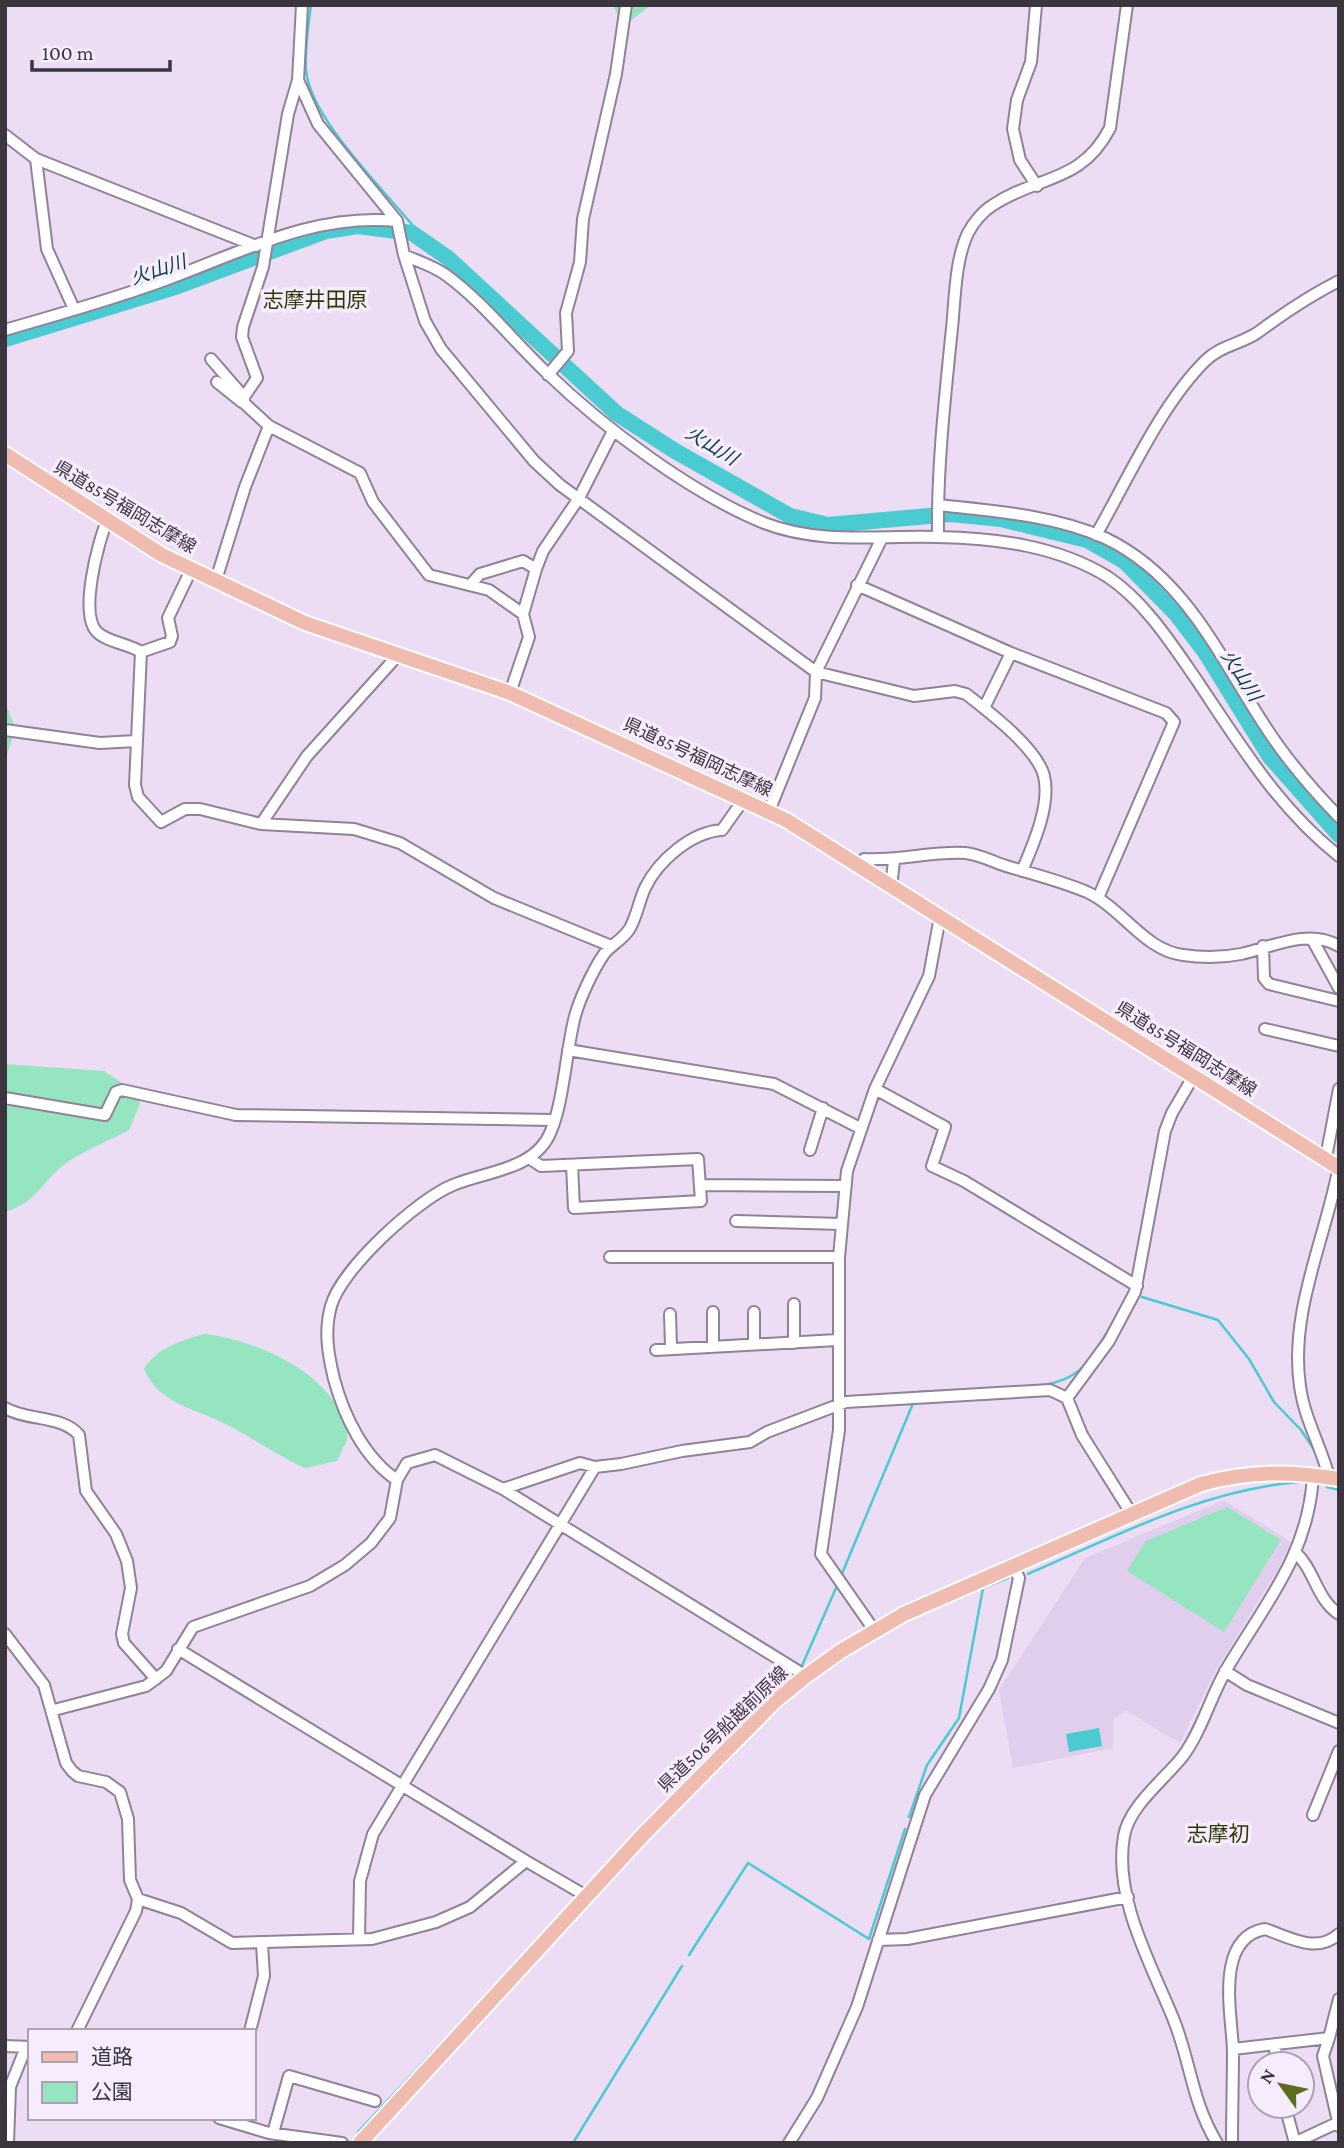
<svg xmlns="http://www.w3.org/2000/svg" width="1344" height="2148" viewBox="0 0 1344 2148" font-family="'Crimson Pro','Noto Sans JP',serif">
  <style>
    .built { fill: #e1ceec }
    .green { fill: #94e5c0 }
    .water { fill: #4acbd2 }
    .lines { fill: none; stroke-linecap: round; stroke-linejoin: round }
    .stream { stroke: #4acbd2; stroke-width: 2.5 }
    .river { stroke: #4acbd2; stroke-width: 16 }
    .minor-casing { stroke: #908297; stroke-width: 14 }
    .major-casing { stroke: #fff; stroke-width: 18 }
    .minor { stroke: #fff; stroke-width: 10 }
    .major { stroke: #efbcaf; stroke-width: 14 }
    .labels { text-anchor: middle; stroke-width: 7; stroke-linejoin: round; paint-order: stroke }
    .street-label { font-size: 18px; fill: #3b353e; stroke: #f7ebfe }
    .water-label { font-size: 19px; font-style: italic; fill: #003c3f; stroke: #f7ebfe }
    .quarter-label { font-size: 21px; fill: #2e3900; stroke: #f7ebfe }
  </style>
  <rect width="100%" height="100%" fill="#ecdcf4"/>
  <path class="built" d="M1224 1500 1291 1542 1278 1569 1215 1672 1180 1743 1126 1711 1113 1719V1748L1013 1768 999 1690 1085 1558Z"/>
  <path class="green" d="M613 5H651L629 22 620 20Z
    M5 703 16 729 5 759Z
    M5 1064 104 1071 138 1094 140 1104 129 1130C110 1140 88 1149 69 1161 44 1177 39 1202 5 1212Z
    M204 1334C243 1338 295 1359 322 1387 332 1398 340 1411 348 1422L347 1440 337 1461 305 1468C278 1456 254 1439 228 1425 198 1409 159 1405 144 1369 157 1347 181 1341 204 1334Z
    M1227 1507 1281 1540 1224 1632 1127 1571 1146 1541Z"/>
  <path class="water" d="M1099 1728 1102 1746 1069 1752 1066 1734Z"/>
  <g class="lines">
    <path class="stream" d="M311 5C308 26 305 49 306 69 309 121 396 201 427 243
      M1142 1297 1218 1320 1249 1359 1274 1402 1301 1430 1315 1451
      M1043 1385C1085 1379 1091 1356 1113 1323
      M918 1392 998 1388
      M1327 1487 1339 1490
      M1028 1574C1116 1536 1203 1490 1299 1482
      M841 1576 914 1401
      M801 1668 836 1588
      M781 1688 796 1673
      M909 1817 927 1765 959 1718 983 1588 1008 1578
      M689 1955 748 1863 869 1939 905 1829
      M358 2132 533 1945
      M573 2143 682 1966"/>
    <path class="river" d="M5 339 175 287 326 231 358 226 412 233 448 258 616 413 675 451 790 516 828 525 951 514 1001 519 1087 540 1124 561 1176 614 1205 652 1270 757 1339 835"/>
    <defs>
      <path id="minor" d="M302 5 298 80 288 114 263 267 243 327 242 337 257 378 244 397V403L269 426 360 473 373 502 429 575 489 590 523 614
        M1036 5 1031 62 1017 100 1013 129 1020 160 1037 186
        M298 80 318 124 397 221 404 255 425 321 441 349 534 461 560 485 816 672 914 696 955 691 966 694C989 712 1037 748 1044 776 1051 805 1033 845 1022 871
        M5 135 36 159 256 246
        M36 159 47 249 74 309
        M404 255C417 261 434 266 446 275 483 302 514 342 547 373 604 428 691 493 764 523 821 545 879 535 938 537 996 538 1058 546 1108 577 1145 602 1171 643 1196 679 1239 743 1278 808 1339 856
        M5 330C59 314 115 299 168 279 244 251 314 213 397 221
        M211 359 244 397
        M548 375 568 351 566 313 580 262 583 219 616 74 626 5
        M217 382 242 402
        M938 505C993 511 1054 515 1105 538 1185 576 1219 656 1265 726 1286 759 1312 789 1339 817
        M107 521C98 542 79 614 97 632 107 642 129 644 141 652L170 642 172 636 168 618 191 570
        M1096 535C1128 479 1160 406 1205 361 1220 346 1240 344 1257 333 1284 313 1309 296 1339 281
        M938 537C937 467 945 397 952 328 955 299 955 260 968 233 973 223 983 211 993 205 1038 175 1081 184 1110 128L1127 5
        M216 580 245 487 269 426
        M472 583 480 574 523 561 536 569
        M857 585 1011 653 1166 713 1174 722 1098 898
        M141 652 135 785 138 797 161 822 185 809H200L261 824 354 829 400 843 494 898 611 946
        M510 693 529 637 523 614 536 569 543 551 579 498 613 431
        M984 708 1011 653
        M5 730 100 743 136 741
        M769 811 815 698 816 672 882 538
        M261 824 307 756 399 654
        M860 866 864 859C898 861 933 851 965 853 979 854 993 862 1006 866 1033 874 1061 881 1087 892 1123 909 1144 950 1183 955 1203 958 1221 958 1241 954 1272 947 1309 928 1339 946
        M891 887 894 861
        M1312 939 1339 988
        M1263 946 1264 978 1269 984 1339 1001
        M1265 1029 1339 1046
        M568 1050 774 1084 860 1128
        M875 1089 945 1127 932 1166 964 1181 1137 1286
        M5 1098 105 1115 116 1092 122 1090 236 1115 553 1120
        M810 1150 823 1108
        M1323 1157 1327 1152 1339 1089
        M529 1158 541 1166 698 1159 701 1201 574 1208 572 1165
        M700 1185 846 1186
        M736 1221 842 1224
        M610 1257H839
        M794 1304V1343
        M713 1312V1345
        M754 1312V1344
        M670 1314 671 1347
        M656 1350 837 1340
        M1067 1398 1109 1341 1135 1292 1165 1131 1172 1113 1193 1077
        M5 1408C27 1421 62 1415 79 1435L86 1491 116 1534 127 1561 131 1588 122 1634 124 1643 156 1679
        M1329 1477C1321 1446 1304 1418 1300 1386 1289 1312 1326 1237 1339 1166
        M397 1480C364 1458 344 1416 334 1379 328 1354 324 1331 331 1306 341 1269 418 1199 453 1185 486 1171 536 1170 551 1131 564 1100 566 1050 575 1016 580 998 593 970 604 954 612 944 624 939 630 928 637 916 639 901 645 888 658 861 691 832 722 830L744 799
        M503 1489 806 1676
        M1295 1552C1315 1570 1316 1599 1339 1614
        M874 1630 821 1554 839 1430V1257L847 1171 875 1089 929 976 940 917
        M5 1634 44 1685 66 1763 72 1771 78 1776 106 1782 120 1792 128 1819 130 1880 138 1899 136 1911 77 2031
        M178 1649 526 1861
        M1225 1671 1247 1685 1339 1723
        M54 1710 146 1686 166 1671 193 1627 310 1586 345 1565 371 1543 390 1518 397 1480 407 1463 435 1455 503 1489 580 1463 595 1467 621 1464 682 1451 750 1442 767 1432 846 1402 1050 1390 1067 1398 1082 1435 1131 1513
        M1313 1815 1339 1751
        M138 1899 181 1913 232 1943 372 1939 436 1922 470 1907 526 1861 588 1897
        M359 1939 360 1881 373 1834 595 1467
        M878 1940 907 1939 1128 1897
        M250 2031 264 1976 262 1944
        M1329 2038 1323 2056 1339 2126
        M1275 2044 1276 2064
        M5 2046 30 2047
        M1233 2049 1329 2038 1339 1999
        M1285 2106 1295 2143
        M219 2118 269 2133 342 2143
        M273 2133 289 2076 375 2101
        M8 2143 10 2087 26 2047
        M789 2143 817 2098 857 2007 925 1795 989 1689 1002 1660 1019 1578 1013 1565
        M1217 2143C1191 2100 1191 2062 1173 2018 1151 1964 1113 1897 1124 1836 1129 1806 1165 1779 1183 1756 1202 1730 1210 1698 1226 1670 1264 1605 1309 1555 1313 1475
        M1232 2143C1232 2112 1233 2082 1233 2051 1232 2015 1214 1938 1265 1929 1291 1938 1316 1954 1339 1934
        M1294 2143 1339 2122"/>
      <path id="major" d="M5 454 162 555 305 623 510 693 786 820 1339 1168
        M360 2143 642 1836 775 1701 806 1676 841 1651 904 1614 1201 1484C1248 1471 1290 1471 1339 1479"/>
    </defs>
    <use href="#minor" class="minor-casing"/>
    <use href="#major" class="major-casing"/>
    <use href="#minor" class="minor"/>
    <use href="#major" class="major"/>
  </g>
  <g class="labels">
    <g class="street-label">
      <text transform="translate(125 507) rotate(31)" y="6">県道85号福岡志摩線</text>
      <text transform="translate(698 757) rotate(25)" y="6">県道85号福岡志摩線</text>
      <text transform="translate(1186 1049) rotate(32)" y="6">県道85号福岡志摩線</text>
      <text transform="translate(723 1729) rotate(-44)" y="6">県道506号船越前原線</text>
    </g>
    <g class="water-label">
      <text transform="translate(158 269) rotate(-18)" y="7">火山川</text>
      <text transform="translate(712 445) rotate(31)" y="7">火山川</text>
      <text transform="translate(1242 675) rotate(57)" y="7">火山川</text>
    </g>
    <g class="quarter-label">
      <text x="315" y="307">志摩井田原</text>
      <text x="1218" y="1841">志摩初</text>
    </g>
  </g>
  <rect width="1344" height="2148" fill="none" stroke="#3b353e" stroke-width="14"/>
  <rect x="28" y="2029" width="228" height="91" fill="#f7ebfe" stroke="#aca2b1" stroke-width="2"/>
  <rect x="42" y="2052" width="35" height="10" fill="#efbcaf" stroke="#aca2b1" stroke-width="2"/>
  <text x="91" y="2064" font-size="21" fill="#3b353e">道路</text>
  <rect x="42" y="2082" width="35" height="21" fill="#94e5c0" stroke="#aca2b1" stroke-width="2"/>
  <text x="91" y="2099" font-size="21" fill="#3b353e">公園</text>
  <g transform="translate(1281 2085) rotate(303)"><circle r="33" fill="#f7ebfe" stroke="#aca2b1" stroke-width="2"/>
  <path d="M0-5L12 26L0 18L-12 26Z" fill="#5d6f1c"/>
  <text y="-10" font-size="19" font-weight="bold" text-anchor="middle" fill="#3b353e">N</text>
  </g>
  <path d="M32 60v10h138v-10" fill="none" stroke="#3b353e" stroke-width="3.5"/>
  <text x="42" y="60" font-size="21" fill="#3b353e" stroke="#f7ebfe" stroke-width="5" paint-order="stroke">100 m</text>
</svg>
